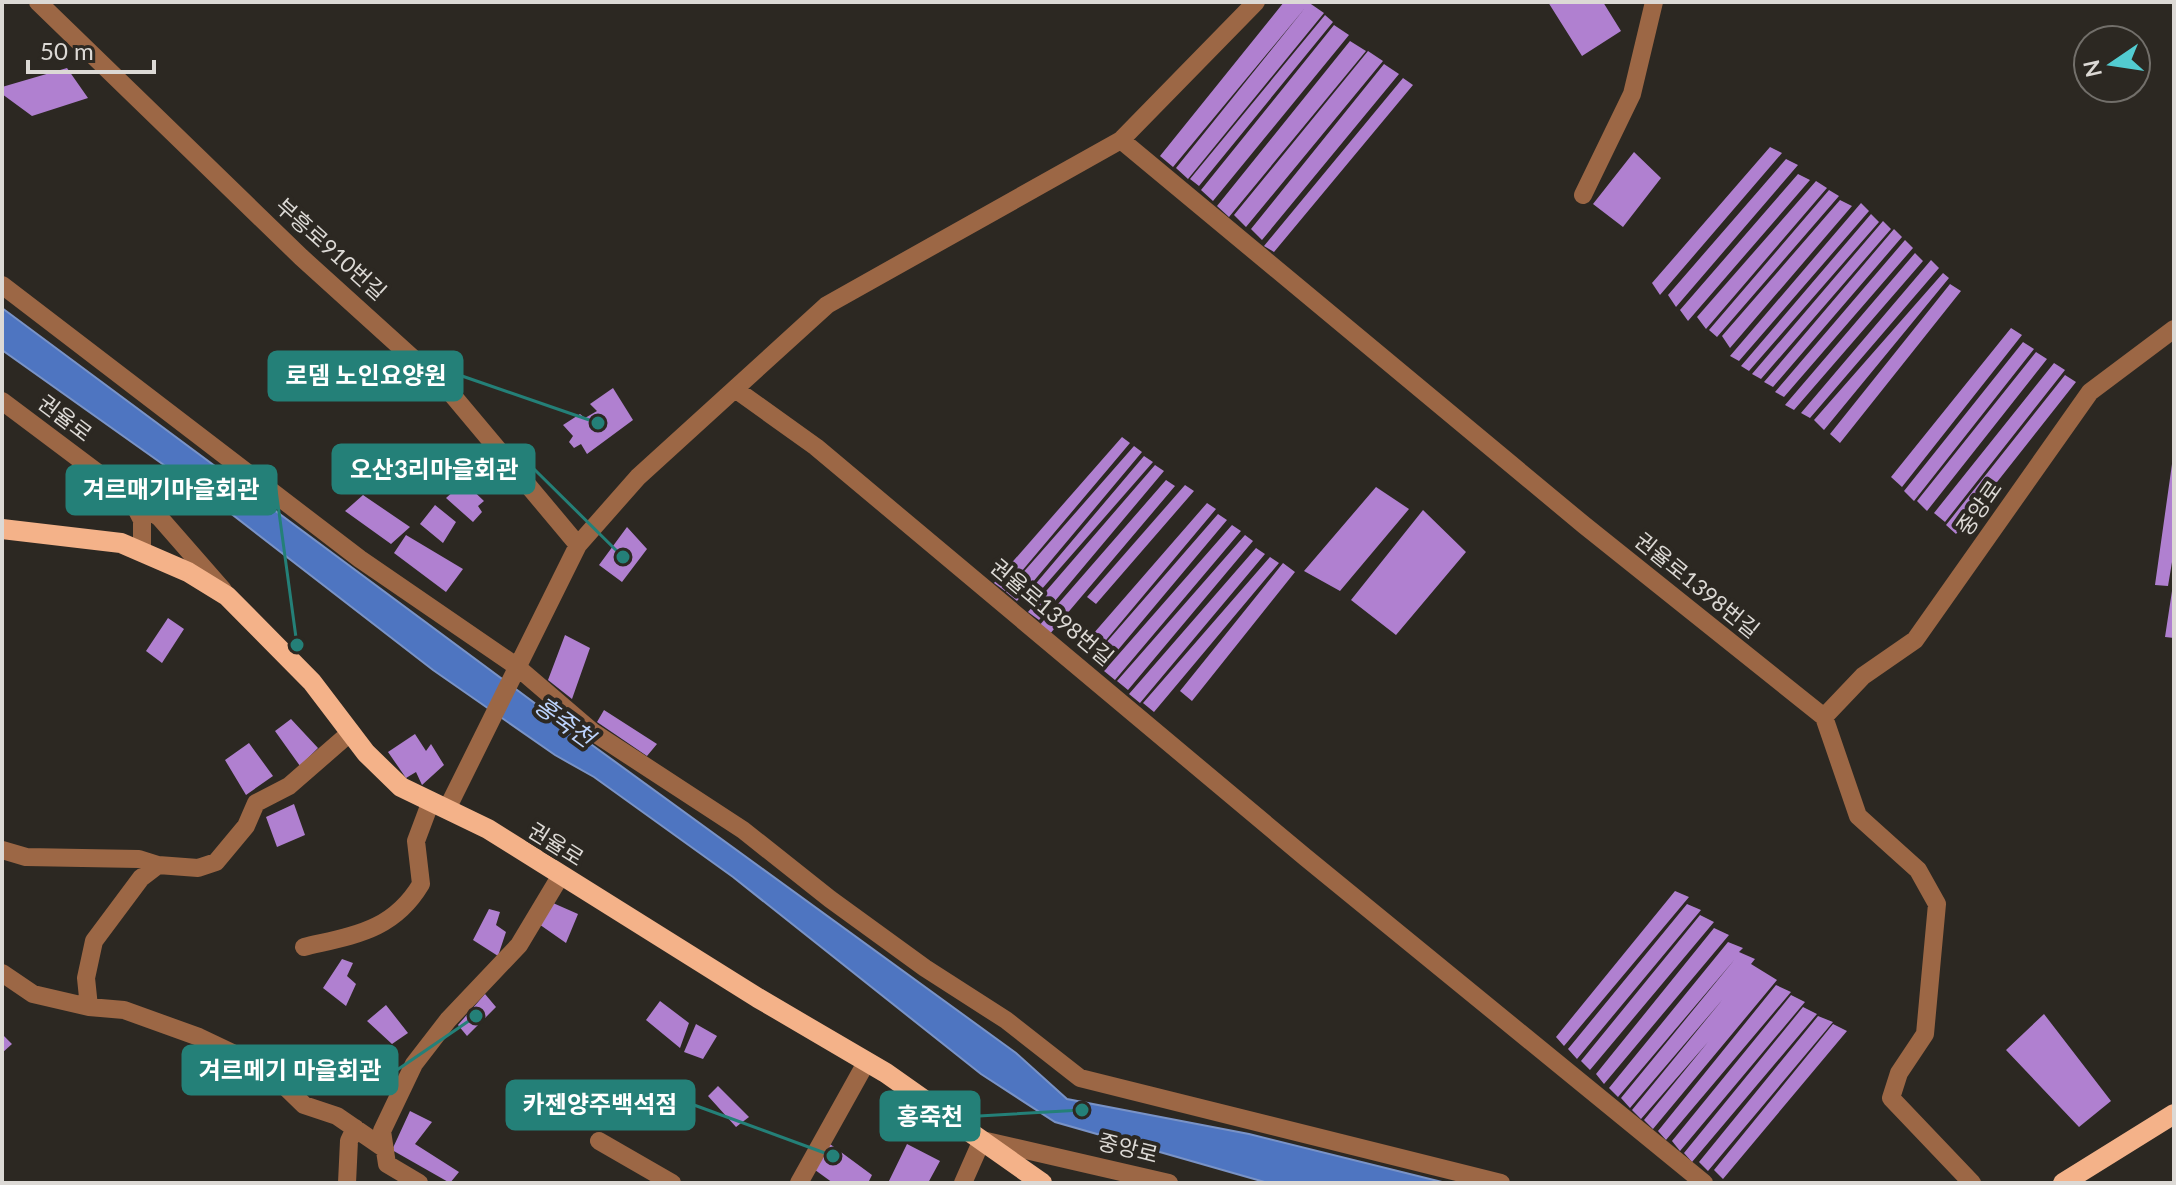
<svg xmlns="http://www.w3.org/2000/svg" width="2176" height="1185" viewBox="0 0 2176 1185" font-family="Lato,'Noto Sans KR',sans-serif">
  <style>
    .water { fill: #4e75c1; stroke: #7993c7; stroke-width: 2 }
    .building { fill: #b080d0 }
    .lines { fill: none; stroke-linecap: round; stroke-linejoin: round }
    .minor { stroke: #9c6745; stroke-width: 18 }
    .major { stroke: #f4b289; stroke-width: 20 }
    .labels { text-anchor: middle; stroke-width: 8; stroke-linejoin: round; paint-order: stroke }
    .street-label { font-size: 22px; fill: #dcd9d5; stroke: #2c2822 }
    .water-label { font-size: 24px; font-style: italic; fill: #bcd3fc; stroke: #2c2822 }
    .leader { fill: none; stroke: #248078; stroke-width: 3 }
    .callout-dot { fill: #248078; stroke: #2c2822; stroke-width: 3 }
    .callout { fill: #248078; stroke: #248078; stroke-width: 3 }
    .callout-label { font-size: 24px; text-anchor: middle; font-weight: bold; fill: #fff }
  </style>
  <rect width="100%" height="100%" fill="#2c2822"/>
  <path class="water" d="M2 308 548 713 1016 1053 1067 1099 1249 1134 1446 1183H1268L1055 1122 981 1074 733 877 594 777 555 755 433 670 216 502 2 350Z"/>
  <path class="building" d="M1284 2H1308L1324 13 1188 179 1176 168 1305 8 1173 167 1160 156Z
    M1548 2H1603L1621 31 1582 56Z
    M1325 15 1333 22 1199 186 1190 179Z
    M1334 25 1349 35 1213 201 1201 190Z
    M1350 41 1366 51 1229 217 1217 206Z
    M1368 51 1383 61 1246 227 1234 215Z
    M1384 64 1399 74 1262 240 1251 229Z
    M67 68 88 98 32 116 2 94V87Z
    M1403 78 1413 85 1274 252 1264 246Z
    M1770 147 1782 153 1660 295 1652 283Z
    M1634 152 1661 178 1623 227 1593 204Z
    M1786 159 1798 165 1676 307 1668 295Z
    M1798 174 1810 180 1688 321 1680 310Z
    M1816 181 1827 188 1706 329 1697 317Z
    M1829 190 1839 196 1717 337 1709 330Z
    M1840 200 1852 206 1730 348 1722 336Z
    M1861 203 1869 211 1739 361 1730 356Z
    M1871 214 1879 222 1749 371 1741 366Z
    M1883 221 1891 229 1761 379 1752 374Z
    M1894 229 1902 237 1773 387 1764 382Z
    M1905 240 1913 248 1784 397 1775 392Z
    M1915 253 1923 261 1794 410 1785 405Z
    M1931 260 1939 268 1810 418 1801 413Z
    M1943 273 1949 278 1824 430 1814 420Z
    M1950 284 1961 291 1840 443 1830 434Z
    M2011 328 2022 335 1902 487 1891 477Z
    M2023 342 2034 349 1914 501 1904 491Z
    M2036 352 2047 359 1927 511 1917 501Z
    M2054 363 2065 370 1945 522 1934 513Z
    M2065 375 2076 382 1956 534 1946 525Z
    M613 388 633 420 587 454 581 444 574 448 569 442 573 436 563 425 580 414 585 418 597 411 590 404Z
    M1122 437 1130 443 1005 591 994 583Z
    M1134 446 1142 452 1017 601 1006 592Z
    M1144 456 1153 462 1034 598 1027 594Z
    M2172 464 2174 550 2168 586 2155 585Z
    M1155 465 1164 471 1039 620 1028 612Z
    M1166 480 1175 486 1049 635 1038 627Z
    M464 482 484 501 478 506 482 512 473 522 446 498Z
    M1185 485 1194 491 1096 604 1087 597Z
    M1376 487 1409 509 1340 591 1304 571Z
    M363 495 410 527 391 544 345 511Z
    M1207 503 1216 509 1091 658 1080 649Z
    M435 505 456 522 443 543 420 524Z
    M1423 510 1466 552 1396 635 1351 600Z
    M1218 514 1227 520 1102 669 1091 660Z
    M1232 525 1241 531 1115 680 1104 671Z
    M627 527 647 549 622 582 599 565Z
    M406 535 463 569 446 592 394 553Z
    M1245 535 1253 541 1128 690 1117 681Z
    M1256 548 1265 554 1140 703 1129 694Z
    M1270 557 1279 563 1154 712 1143 703Z
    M1283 563 1295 572 1192 701 1180 691Z
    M2172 591H2174V638L2165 637Z
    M168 618 184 629 162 663 146 651Z
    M565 635 590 648 572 699 548 680Z
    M604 710 657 744 647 756 597 722Z
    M291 719 318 748 300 766 275 731Z
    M415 734 426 751 431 744 444 765 422 785 416 772 406 778 388 752Z
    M249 743 273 776 246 795 225 760Z
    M294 804 305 835 277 847 266 817Z
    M1675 891 1689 897 1564 1046 1556 1037Z
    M553 903 578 914 566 943 536 922Z
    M1687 904 1701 910 1577 1059 1568 1049Z
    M489 909 500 912 496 925 506 932 498 956 473 940Z
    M1700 915 1714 922 1590 1070 1581 1061Z
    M1714 928 1729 935 1604 1084 1596 1074Z
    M1728 942 1743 948 1739 952 1755 959 1751 964 1777 980 1653 1129 1644 1120 1708 1042 1641 1119 1632 1110 1723 999 1630 1108 1621 1098 1735 959 1618 1097 1609 1088Z
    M342 959 353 963 347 976 356 984 346 1006 323 988Z
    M1776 985 1791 992 1666 1140 1658 1131Z
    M485 994 496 1007 467 1036 458 1025Z
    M1791 995 1805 1002 1680 1151 1672 1141Z
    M660 1001 689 1023 680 1048 646 1020Z
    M386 1005 408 1033 392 1044 367 1021Z
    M1803 1007 1817 1014 1692 1162 1684 1153Z
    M2044 1014 2111 1101 2079 1127 2006 1050Z
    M1818 1016 1833 1022 1708 1171 1699 1162Z
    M696 1024 717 1036 703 1059 684 1052Z
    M1833 1024 1847 1031 1723 1179 1714 1170Z
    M2 1034 12 1044 2 1053Z
    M718 1086 749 1117 736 1127 708 1096Z
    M410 1111 432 1122 415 1144 459 1172 450 1183 392 1150Z
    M830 1144 872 1175 868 1183H833L811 1167Z
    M907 1144 940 1161 928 1183H888Z"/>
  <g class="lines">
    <path class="minor" d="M38 2 301 257 449 391 578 545
      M1121 140 1584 525 1824 717 1858 816 1918 870 1937 904 1925 1034 1899 1073 1891 1098 1972 1183
      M1583 195 1632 94 1654 2
      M2 285 360 559 516 666 593 732 743 830 830 899 925 968 1006 1020 1080 1078 1501 1183
      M735 389 816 447 1305 857 1704 1183
      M2 401 130 497 142 520V550
      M135 500 160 518 223 590
      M1824 717 1863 676 1915 640 2090 392 2174 329
      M447 809 578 545 638 477 827 305 1121 140 1256 2
      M2 850 26 857 139 859 158 865 198 868 216 862 246 826 256 803 289 786 351 732
      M158 865 141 878 94 941 86 978 89 1007 124 1010 199 1037 268 1070 304 1105 337 1116 385 1149
      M304 947C354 935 393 931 421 884L416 841 431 801
      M2 973 33 994 89 1007
      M599 1141 672 1183
      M347 1183 349 1141 355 1128
      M419 1183 387 1164 382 1131 414 1064 448 1020 519 945 561 875
      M799 1183 867 1061
      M963 1183 982 1140 1169 1183"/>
    <path class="major" d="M2 529 121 543 188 572 227 596 312 682 366 753 401 787 488 829 758 998 886 1073 1042 1183
      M2063 1183 2174 1114"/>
  </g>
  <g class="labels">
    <g class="street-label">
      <text transform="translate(331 249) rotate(42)" y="8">부흥로910번길</text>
      <text transform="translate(65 418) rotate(37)" y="8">권율로</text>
      <text transform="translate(1979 508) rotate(-55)" y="8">중앙로</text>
      <text transform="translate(1697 585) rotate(39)" y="8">권율로1398번길</text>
      <text transform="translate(1052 612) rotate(40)" y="8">권율로1398번길</text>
      <text transform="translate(556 844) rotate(32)" y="8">권율로</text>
      <text transform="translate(1128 1148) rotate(14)" y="8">중앙로</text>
    </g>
    <g class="water-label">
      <text transform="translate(564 722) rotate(36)" y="8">홍죽천</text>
    </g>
  </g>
  <path class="leader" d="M598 423L462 376M623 557L534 469M297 645L276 490M476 1016L397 1070M833 1156L694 1105M1082 1110L979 1116"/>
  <g class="callout-dot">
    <circle cx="598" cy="423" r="8"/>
    <circle cx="623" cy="557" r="8"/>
    <circle cx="297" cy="645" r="8"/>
    <circle cx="476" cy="1016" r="8"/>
    <circle cx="833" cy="1156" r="8"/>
    <circle cx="1082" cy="1110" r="8"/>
  </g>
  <g class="callout">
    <rect x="269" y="352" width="193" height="48" rx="8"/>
    <rect x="333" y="445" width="201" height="48" rx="8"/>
    <rect x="67" y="466" width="209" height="48" rx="8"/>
    <rect x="183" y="1046" width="214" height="48" rx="8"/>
    <rect x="507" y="1081" width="187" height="48" rx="8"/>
    <rect x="881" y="1092" width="98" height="48" rx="8"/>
  </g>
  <g class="callout-label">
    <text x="366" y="384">로뎀 노인요양원</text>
    <text x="434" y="478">오산3리마을회관</text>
    <text x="171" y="498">겨르매기마을회관</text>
    <text x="290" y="1079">겨르메기 마을회관</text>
    <text x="600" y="1113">카젠양주백석점</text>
    <text x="930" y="1125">홍죽천</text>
  </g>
  <rect width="2176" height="1185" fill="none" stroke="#dcd9d5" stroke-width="8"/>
  <g transform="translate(2112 64) rotate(257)"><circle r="38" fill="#2c2822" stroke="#726f6a" stroke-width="2"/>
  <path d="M0-6L14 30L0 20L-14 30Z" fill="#52ccd1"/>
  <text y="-12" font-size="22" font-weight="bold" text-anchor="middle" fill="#dcd9d5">N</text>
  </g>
  <path d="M28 60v12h126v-12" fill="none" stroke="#dcd9d5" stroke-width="4"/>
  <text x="40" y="60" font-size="24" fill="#dcd9d5" stroke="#2c2822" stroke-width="6" paint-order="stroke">50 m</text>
</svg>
